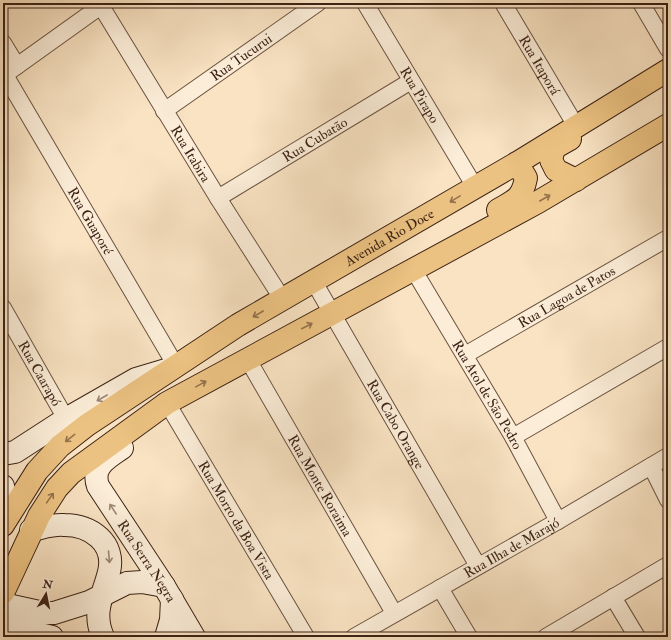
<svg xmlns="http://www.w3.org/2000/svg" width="671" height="640" viewBox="0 0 671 640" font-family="'IM FELL Double Pica',serif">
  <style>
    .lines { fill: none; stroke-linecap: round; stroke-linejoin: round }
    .street-casing { stroke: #6b5340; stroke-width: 18 }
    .secondary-casing { stroke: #3c2315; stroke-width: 24 }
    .primary-casing { stroke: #3c2315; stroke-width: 24 }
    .street { stroke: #fbedd8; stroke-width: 16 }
    .secondary { stroke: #fbedd8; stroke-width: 22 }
    .primary { stroke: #ecc282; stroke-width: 22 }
    .oneway { stroke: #94724c }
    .oneway2 { stroke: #9c8876 }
    .labels { text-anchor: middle; stroke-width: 3.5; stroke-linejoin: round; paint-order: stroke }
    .street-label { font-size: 14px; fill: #3c2315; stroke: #fbedd8 }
  </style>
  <rect width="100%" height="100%" fill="#f9e3c3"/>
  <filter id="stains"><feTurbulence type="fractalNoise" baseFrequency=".005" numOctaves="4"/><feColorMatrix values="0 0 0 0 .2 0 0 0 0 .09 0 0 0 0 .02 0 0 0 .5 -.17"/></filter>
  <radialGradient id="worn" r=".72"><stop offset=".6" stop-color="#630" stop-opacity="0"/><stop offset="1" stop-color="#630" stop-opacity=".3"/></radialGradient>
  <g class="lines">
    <defs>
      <g id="street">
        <path id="s1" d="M365 3 475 187"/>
        <path id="s2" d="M503 3 576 126"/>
        <path d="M641 3 668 49"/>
        <path id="s3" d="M101 6 218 198 283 300"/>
        <path d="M3 43 17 66"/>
        <path id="s4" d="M5 75 176 366"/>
        <path d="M3 76 105 3"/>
        <path id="s5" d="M164 111 318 3"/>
        <path id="s6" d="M218 198 411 81"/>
        <path id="s7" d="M413 269 513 437 558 521"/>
        <path id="s8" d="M314 282 478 566"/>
        <path id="s9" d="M3 308 66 419"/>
        <path id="s10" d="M465 355 668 238"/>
        <path id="s11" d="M247 358 394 613"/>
        <path id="s12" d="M167 403 306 637"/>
        <path d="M513 437 668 347"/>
        <path d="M651 466 668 500"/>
        <path d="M440 588 469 637"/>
        <path d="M613 597 637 637"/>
        <path id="s13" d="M354 637 558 521 668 456"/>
        <path d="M546 637 668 565"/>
      </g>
      <g id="secondary">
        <path id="s14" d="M122 448C108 458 91 466 98 486L164 586 194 637"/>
        <path d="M3 454 15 452 66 419 136 379 166 370"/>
        <path d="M3 486 5 500 3 522"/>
        <path d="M31 530C42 528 53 524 64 525 91 525 116 543 109 572 103 596 92 612 103 637"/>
        <path d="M3 604 44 613H54L89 602 127 583 142 582 164 586"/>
        <path d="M3 625 52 637"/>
        <path d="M166 637 171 620 172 599"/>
      </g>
      <g id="primary">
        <path d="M570 139 554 148 551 160 556 170 576 180"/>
        <path d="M498 210C515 200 522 199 526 178L517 163"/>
        <path id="s15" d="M3 525 37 471 60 446 87 425 238 325 517 163 668 70"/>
        <path d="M3 593 39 516 57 488 71 473 167 403 538 202 668 125"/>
      </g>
    </defs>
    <use href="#street" class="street-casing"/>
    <use href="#secondary" class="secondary-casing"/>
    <use href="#primary" class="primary-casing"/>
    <use href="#street" class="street"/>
    <use href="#secondary" class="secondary"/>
    <use href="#primary" class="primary"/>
  </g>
  <defs><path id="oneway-shaft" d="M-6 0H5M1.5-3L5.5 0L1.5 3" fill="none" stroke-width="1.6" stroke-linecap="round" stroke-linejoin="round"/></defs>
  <g class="oneway">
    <use href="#oneway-shaft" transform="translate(545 198) rotate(-30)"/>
    <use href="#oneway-shaft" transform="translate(455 199) rotate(149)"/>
    <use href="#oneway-shaft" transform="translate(258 314) rotate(150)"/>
    <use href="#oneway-shaft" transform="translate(307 326) rotate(-27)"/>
    <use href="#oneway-shaft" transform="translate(201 384) rotate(-29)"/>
    <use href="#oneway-shaft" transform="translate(70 438) rotate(142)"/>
    <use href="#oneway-shaft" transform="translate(50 498) rotate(-55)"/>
  </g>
  <g class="oneway2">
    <use href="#oneway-shaft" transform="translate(102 398) rotate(150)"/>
    <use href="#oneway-shaft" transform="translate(113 509) rotate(-123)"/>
    <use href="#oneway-shaft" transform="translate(109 557) rotate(85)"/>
  </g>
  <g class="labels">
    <g class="street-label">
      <text dy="5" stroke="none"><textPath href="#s5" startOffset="94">Rua Tucurui</textPath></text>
      <text dy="5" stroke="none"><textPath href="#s2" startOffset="72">Rua Itaporá</textPath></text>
      <text dy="5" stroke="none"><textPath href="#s1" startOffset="107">Rua Pirapo</textPath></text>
      <text dy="5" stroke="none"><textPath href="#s6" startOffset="113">Rua Cubatão</textPath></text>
      <text dy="5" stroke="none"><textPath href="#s3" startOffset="173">Rua Itabira</textPath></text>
      <text dy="5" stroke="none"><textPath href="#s4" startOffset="169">Rua Guaporé</textPath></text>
      <text dy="5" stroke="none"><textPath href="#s15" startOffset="488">Avenida Rio Doce</textPath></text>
      <text dy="5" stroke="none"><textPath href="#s10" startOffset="117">Rua Lagoa de Patos</textPath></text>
      <text dy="5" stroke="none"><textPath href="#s9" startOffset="75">Rua Caarapó</textPath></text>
      <text dy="5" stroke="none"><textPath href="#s7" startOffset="146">Rua Atol de São Pedro</textPath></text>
      <text dy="5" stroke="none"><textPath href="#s8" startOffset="164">Rua Cabo Orange</textPath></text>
      <text dy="5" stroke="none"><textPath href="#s11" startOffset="147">Rua Monte Roraima</textPath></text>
      <text dy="5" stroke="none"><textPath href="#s12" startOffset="136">Rua Morro da Boa Vista</textPath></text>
      <text dy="5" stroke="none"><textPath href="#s13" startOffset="181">Rua Ilha de Marajó</textPath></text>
      <text dy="5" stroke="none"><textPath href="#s14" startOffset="139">Rua Serra Negra</textPath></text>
    </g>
  </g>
  <rect width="671" height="640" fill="none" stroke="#f9e3c3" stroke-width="16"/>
  <rect x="4" y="4" width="663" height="632" fill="none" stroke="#3c2315" stroke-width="2"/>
  <rect x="8" y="8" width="655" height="624" fill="none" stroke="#3c2315"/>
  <g transform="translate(46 594) rotate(10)" stroke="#fbedd8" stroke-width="3" paint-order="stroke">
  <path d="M0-3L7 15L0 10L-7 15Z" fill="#3c2315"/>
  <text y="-6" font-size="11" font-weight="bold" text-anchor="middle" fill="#3c2315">N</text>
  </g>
  <rect width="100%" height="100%" filter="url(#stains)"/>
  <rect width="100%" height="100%" fill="url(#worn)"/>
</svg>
